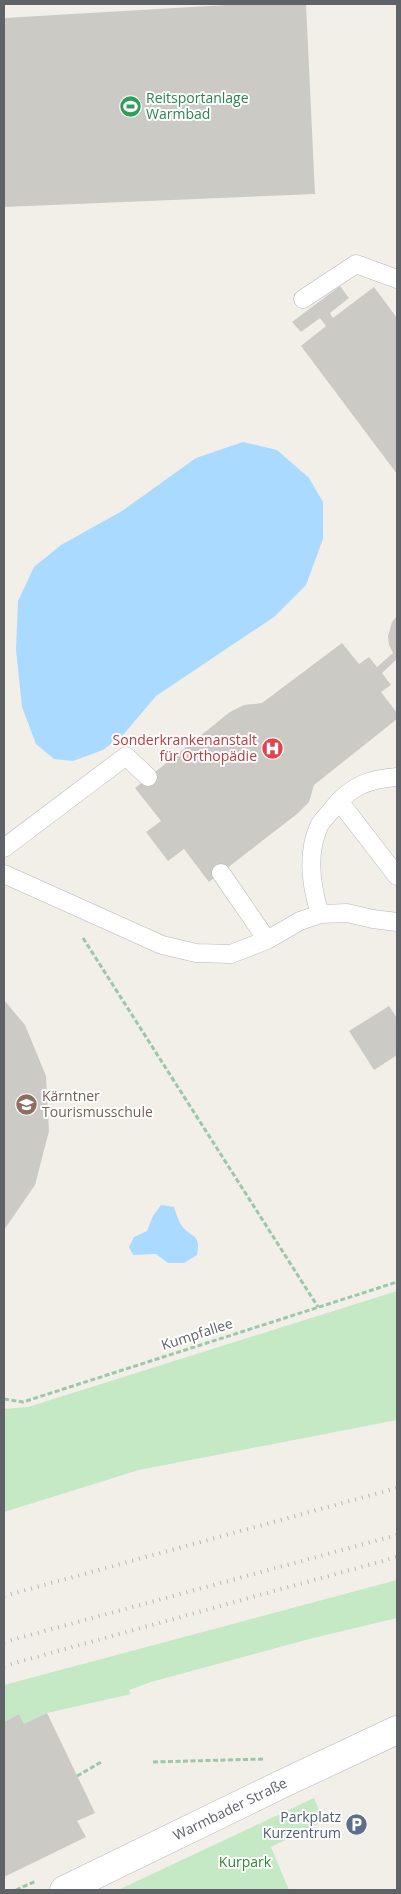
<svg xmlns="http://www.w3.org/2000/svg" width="401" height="1894" viewBox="0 0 401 1894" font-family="'Open Sans',sans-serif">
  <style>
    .green { fill: #c5e8c5 }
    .water { fill: #aadaff }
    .building { fill: #cccac5 }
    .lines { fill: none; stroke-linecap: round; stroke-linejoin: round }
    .lane-casing { stroke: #b5b8bc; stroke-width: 19 }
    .secondary-casing { stroke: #b6babf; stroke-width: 29 }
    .path { stroke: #9cc7a9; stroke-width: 3; stroke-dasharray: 5 2.5; stroke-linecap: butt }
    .lane { stroke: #fff; stroke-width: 18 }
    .secondary { stroke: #fff; stroke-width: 28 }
    .rail { stroke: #b6b7b8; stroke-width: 4; stroke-dasharray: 1 6; stroke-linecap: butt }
    .labels { text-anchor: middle; stroke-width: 4; stroke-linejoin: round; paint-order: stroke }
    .leisure-label { font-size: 14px; fill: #27864d; stroke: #fff; text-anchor: start }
    .health-label { font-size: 14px; fill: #be3a42; stroke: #fff; text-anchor: end }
    .education-label { font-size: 14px; fill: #785e54; stroke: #fff; text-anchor: start }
    .street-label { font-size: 14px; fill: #5f6368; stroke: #fff }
    .service-label { font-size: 14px; fill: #4e5e75; stroke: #fff; text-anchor: end }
    .park-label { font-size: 14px; fill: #348238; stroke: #fff }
  </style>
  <rect width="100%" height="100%" fill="#f1efe8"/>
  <path class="green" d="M397 1291V1420L139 1470 4 1512V1409L28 1407Z
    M397 1580V1618L313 1638 151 1682 129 1690 131 1694 47 1713 24 1724 19 1714 4 1722V1685Z
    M314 1798 324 1821 271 1847 289 1890H118Z"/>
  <path class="water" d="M243 442 277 450 309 478 323 502V539L306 585 274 617 156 696 123 735 103 750 73 761 54 759 36 744 22 707 16 650 18 601 34 567 61 545 122 511 196 458Z
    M161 1205 174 1207C176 1212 178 1221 182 1226 192 1239 201 1233 197 1255L184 1263H168L156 1254 133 1255 129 1247 134 1237 147 1231 153 1216Z"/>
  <path class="building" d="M243 4H306L315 194 4 207V18Z
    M340 286 349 298 330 313 333 318 374 287 397 318V474L301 346 326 326 320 318 301 332 292 322Z
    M397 616V659L382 673 391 685 381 692 397 713V719L314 785 309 802 297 814 209 882 184 849 168 861 146 832 161 821 135 788 230 712 244 705 262 703 342 643 359 664 369 657 377 667 393 653 389 645 388 636 392 622Z
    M4 1000 25 1025 46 1076 49 1131 35 1185 4 1230Z
    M389 1006 397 1018V1055L374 1070 349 1031Z
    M47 1713 95 1813 77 1821 86 1837 4 1877V1722L19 1714 24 1724Z"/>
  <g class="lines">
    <defs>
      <path id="lane" d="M303 299 356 264 397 279
        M339 801 397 876
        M4 848 126 756 148 777
        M221 873 267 940
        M4 874 162 945 196 953 231 954 267 940 300 921 320 914 347 913 373 919 397 922
        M320 914C311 886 306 855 319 826 322 820 329 814 333 808 351 786 369 779 397 777"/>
      <path id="secondary" d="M64 1890 286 1782 397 1730"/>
    </defs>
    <use href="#lane" class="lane-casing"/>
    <use href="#secondary" class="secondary-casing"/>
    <path class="path" d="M83 938 318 1307
      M4 1399 23 1402 397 1282
      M153 1762 263 1759
      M77 1776 103 1761
      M16 1890 36 1881"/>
    <use href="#lane" class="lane"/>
    <use href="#secondary" class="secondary"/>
    <path class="rail" d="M4 1596 397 1488
      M4 1642 397 1535
      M4 1666 397 1557"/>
  </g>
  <defs>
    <symbol id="stadium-disc" viewBox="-11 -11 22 22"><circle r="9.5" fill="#2e9e5b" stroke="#fff"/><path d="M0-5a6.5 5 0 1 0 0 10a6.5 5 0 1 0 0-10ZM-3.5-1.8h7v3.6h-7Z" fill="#fff"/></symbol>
    <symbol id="hospital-disc" viewBox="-11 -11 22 22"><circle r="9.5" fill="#e0444e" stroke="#fff"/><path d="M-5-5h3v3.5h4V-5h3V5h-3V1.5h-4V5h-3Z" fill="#fff"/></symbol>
    <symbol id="school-disc" viewBox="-11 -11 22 22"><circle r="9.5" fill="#8d6e63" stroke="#fff"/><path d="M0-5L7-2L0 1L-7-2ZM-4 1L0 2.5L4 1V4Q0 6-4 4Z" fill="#fff"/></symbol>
    <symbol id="parking-disc" viewBox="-11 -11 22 22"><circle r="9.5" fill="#5c6f8a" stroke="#fff"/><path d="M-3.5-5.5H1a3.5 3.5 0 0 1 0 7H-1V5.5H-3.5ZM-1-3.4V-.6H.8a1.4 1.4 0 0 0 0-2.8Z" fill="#fff"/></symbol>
  </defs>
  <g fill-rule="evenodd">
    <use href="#stadium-disc" x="118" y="94" width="25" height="25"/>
    <use href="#hospital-disc" x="260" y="736" width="25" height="25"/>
    <use href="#school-disc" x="14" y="1092" width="25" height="25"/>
    <use href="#parking-disc" x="344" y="1812" width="25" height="25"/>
  </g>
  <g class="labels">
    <g class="leisure-label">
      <text x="146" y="103">Reitsportanlage<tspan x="146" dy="16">Warmbad</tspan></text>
    </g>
    <g class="health-label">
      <text x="257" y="745">Sonderkrankenanstalt<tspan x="257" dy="16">für Orthopädie</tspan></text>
    </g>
    <g class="education-label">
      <text x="42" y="1101">Kärntner<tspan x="42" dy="16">Tourismusschule</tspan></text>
    </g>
    <g class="street-label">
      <text transform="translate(197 1334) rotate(-18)" y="5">Kumpfallee</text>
      <text transform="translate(230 1809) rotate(-26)" y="5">Warmbader Straße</text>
    </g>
    <g class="service-label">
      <text x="341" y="1822">Parkplatz<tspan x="341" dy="16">Kurzentrum</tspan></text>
    </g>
    <g class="park-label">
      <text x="245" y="1867">Kurpark</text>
    </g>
  </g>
  <rect width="401" height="1894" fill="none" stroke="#5f6368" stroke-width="10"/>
</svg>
